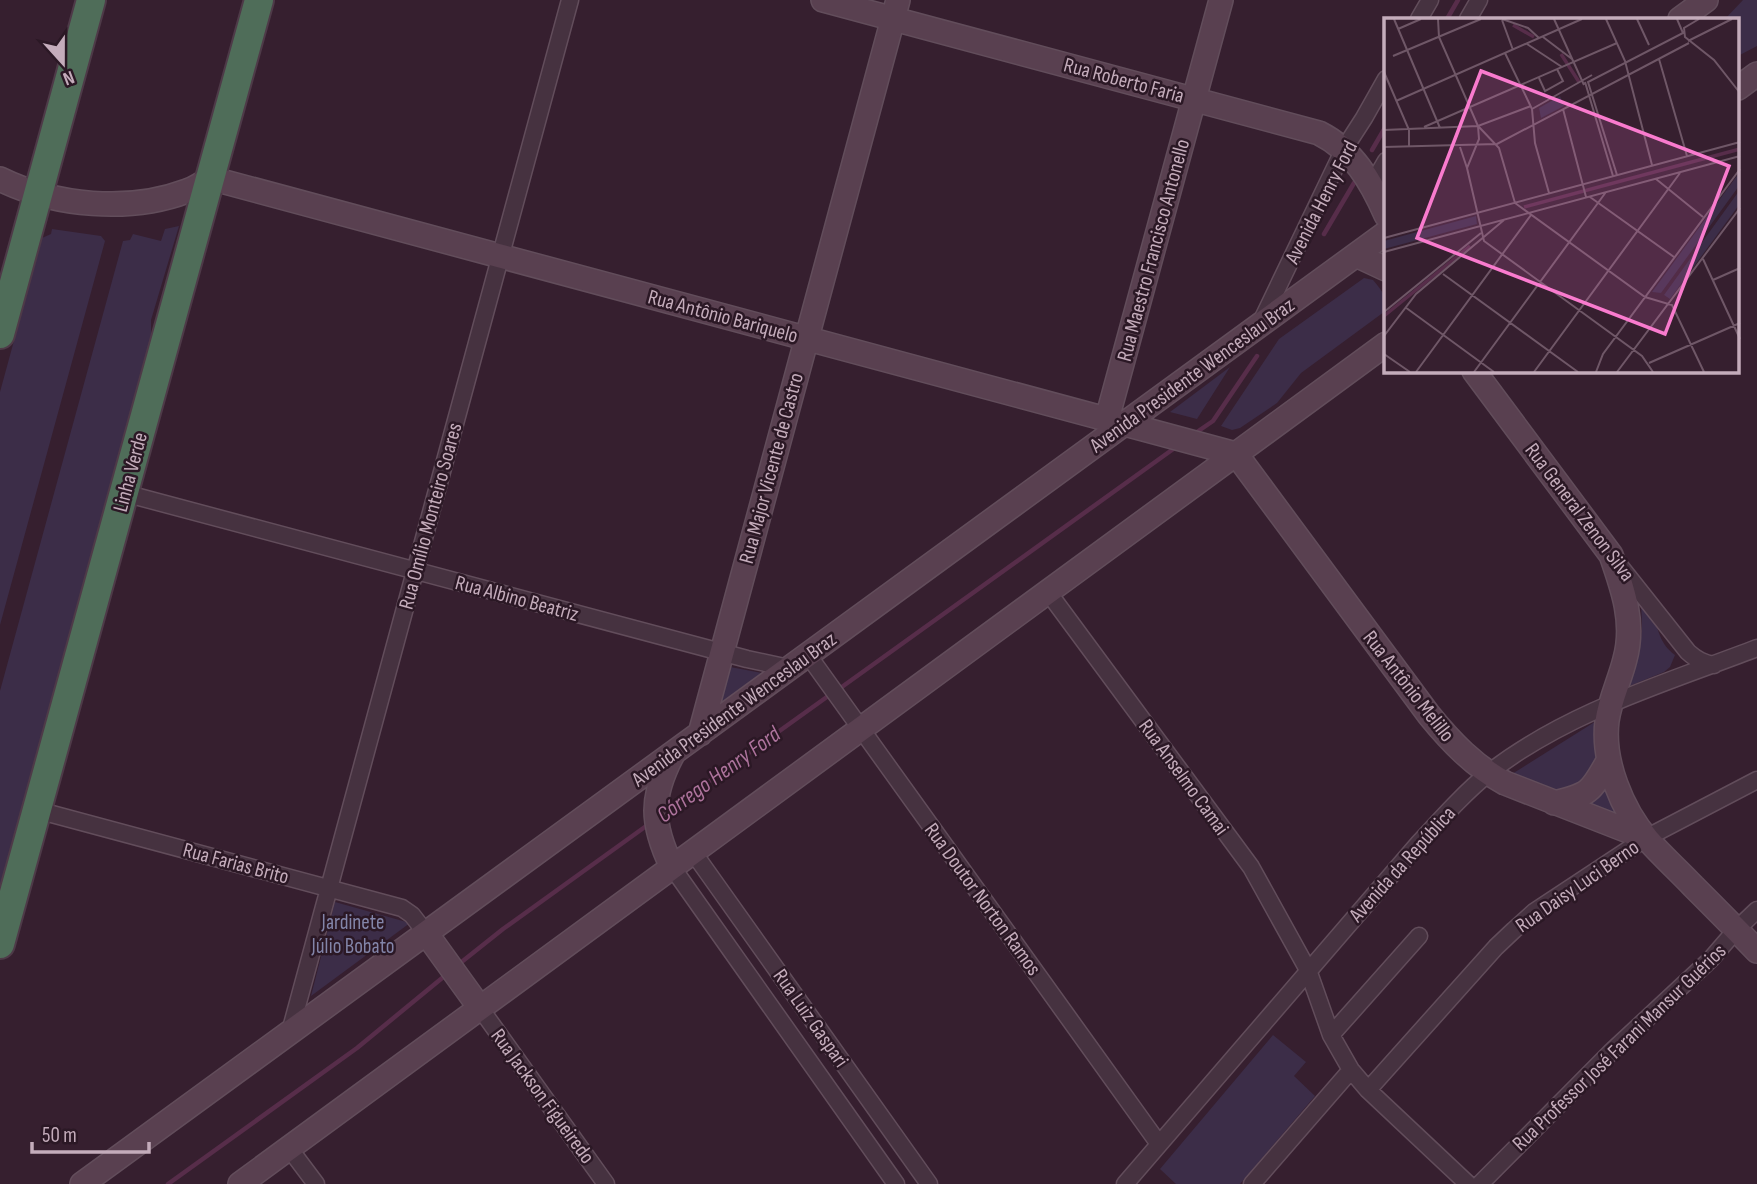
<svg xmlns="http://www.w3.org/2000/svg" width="1757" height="1184" viewBox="0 0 1757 1184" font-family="'Sofia Sans Condensed',sans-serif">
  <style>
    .green { fill: #3c2d48 }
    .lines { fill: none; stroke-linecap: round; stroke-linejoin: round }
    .stream { stroke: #572d4a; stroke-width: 4.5 }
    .street-casing { stroke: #624d5b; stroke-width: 19 }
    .secondary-casing { stroke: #624d5b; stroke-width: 26 }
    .highway-casing { stroke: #4e3a48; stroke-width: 32 }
    .street { stroke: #463240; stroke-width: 16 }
    .secondary { stroke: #594050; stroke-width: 23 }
    .highway { stroke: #4f6d59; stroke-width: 28 }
    .labels { text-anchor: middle; stroke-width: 5; stroke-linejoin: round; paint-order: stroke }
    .street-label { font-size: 21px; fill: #c4acbb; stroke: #2b1825 }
    .park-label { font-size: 21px; fill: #8385a9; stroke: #2b1825 }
    .water-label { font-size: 23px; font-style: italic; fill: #ad739c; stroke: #2b1825 }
    .inset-river { fill: none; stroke: #572d4a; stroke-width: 3.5 }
    .inset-road { fill: none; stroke: #6f5767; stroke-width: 2 }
    .view { fill: #f97bce; fill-opacity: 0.15; stroke: #f97bce; stroke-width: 3.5 }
    .inset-edge { fill: none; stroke: #c4acbb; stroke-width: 3.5 }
  </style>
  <rect width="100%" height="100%" fill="#361f2f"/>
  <path class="green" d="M1743 0H1757V46L1738 56V19H1725Z
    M179 226 151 320V338L0 892V691L123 241 130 240 133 234 161 241 165 229Z
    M52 229 101 236 105 241 0 625V392L42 238 51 234Z
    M1364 278 1373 280C1383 292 1387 296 1384 312L1301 373 1277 403 1240 428 1232 430 1221 426 1279 339Z
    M1230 367 1197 419 1170 412Z
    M1640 598C1644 604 1650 610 1653 617 1660 633 1660 644 1675 655L1670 667 1664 672 1627 687C1640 652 1645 635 1640 598Z
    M725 666 762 673 716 706Z
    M1601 718 1598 758 1580 787 1555 793 1512 774Z
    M1607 780 1628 825 1582 807Z
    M335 902 410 923 311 996Z
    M1273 1035 1306 1062 1294 1076 1315 1096 1240 1184H1176L1160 1169Z"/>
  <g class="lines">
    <path class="stream" d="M1447 19 1458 0
      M1372 150 1386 126
      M1324 234 1354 183
      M1194 434 1213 421 1257 356
      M839 689 1176 447
      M665 813 831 694
      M459 964 503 929 649 824
      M168 1184 357 1048 447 974"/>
    <defs>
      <path id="street" d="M1419 19 1430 0
        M1468 19 1479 0
        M1372 185 1386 161
        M1262 320 1344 149 1364 118 1386 79
        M124 493 747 659 789 668
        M1619 565 1688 652C1697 660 1703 663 1714 665
        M1048 592 1251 867 1308 970 1331 1035 1351 1070 1368 1090 1468 1184
        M808 655 1159 1144
        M37 810 402 908 412 915 426 933
        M693 852 929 1184
        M672 867 896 1184
        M480 1008 606 1184
        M290 1032 570 0
        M1331 1035 1419 936
        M1368 1090 1496 947 1514 930 1534 912 1646 838 1757 780
        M289 1148 316 1184
        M1125 1184 1418 844C1441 819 1464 793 1490 772 1569 711 1666 683 1757 648
        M1252 1184 1351 1070
        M1480 1184 1612 1051 1711 959 1736 930 1757 910"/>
      <path id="secondary" d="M823 0 1319 133C1353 150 1371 181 1386 215
        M1680 19 1706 0
        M1738 88 1757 74
        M0 179C55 206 129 213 187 191 195 188 203 183 210 178L1236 454 1429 715C1451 742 1474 766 1505 783L1646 838
        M1356 255 1386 269
        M1474 371 1611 555C1623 589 1635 623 1625 659 1620 680 1610 699 1607 721 1602 761 1622 810 1648 840 1662 856 1678 870 1693 886 1714 907 1736 929 1757 951
        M1107 419 1221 0
        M700 734 898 0
        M1554 803C1589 795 1591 792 1608 761
        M672 867C651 824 650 797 673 754
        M426 933 480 1008
        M82 1184 1386 233
        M240 1184 1386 344"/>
      <path id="highway" d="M0 334 91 0
        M0 944 259 0"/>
    </defs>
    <use href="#street" class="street-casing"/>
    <use href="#secondary" class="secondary-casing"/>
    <use href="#highway" class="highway-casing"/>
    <use href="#street" class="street"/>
    <use href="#secondary" class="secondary"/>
    <use href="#highway" class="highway"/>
  </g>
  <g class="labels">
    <g class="street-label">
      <text transform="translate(1124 80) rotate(15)" y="7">Rua Roberto Faria</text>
      <text transform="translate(1321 202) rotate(-63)" y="7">Avenida Henry Ford</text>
      <text transform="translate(1153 250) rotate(-75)" y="7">Rua Maestro Francisco Antonello</text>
      <text transform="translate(723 316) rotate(15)" y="7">Rua Antônio Bariquelo</text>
      <text transform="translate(1192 375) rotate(-36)" y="7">Avenida Presidente Wenceslau Braz</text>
      <text transform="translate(771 468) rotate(-75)" y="7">Rua Major Vicente de Castro</text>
      <text transform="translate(130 472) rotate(-75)" y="7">Linha Verde</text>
      <text transform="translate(1580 512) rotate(53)" y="7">Rua General Zenon Silva</text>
      <text transform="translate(430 516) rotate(-75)" y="7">Rua Omílio Monteiro Soares</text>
      <text transform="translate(517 598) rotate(15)" y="7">Rua Albino Beatriz</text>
      <text transform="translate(1409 686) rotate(52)" y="7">Rua Antônio Melillo</text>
      <text transform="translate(734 709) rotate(-36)" y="7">Avenida Presidente Wenceslau Braz</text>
      <text transform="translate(1184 777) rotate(54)" y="7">Rua Anselmo Camai</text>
      <text transform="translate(236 863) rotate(15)" y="7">Rua Farias Brito</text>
      <text transform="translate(1402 864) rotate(-48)" y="7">Avenida da República</text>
      <text transform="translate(1577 886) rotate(-35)" y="7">Rua Daisy Luci Berno</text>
      <text transform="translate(983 899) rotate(54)" y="7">Rua Doutor Norton Ramos</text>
      <text transform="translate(811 1018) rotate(55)" y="7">Rua Luiz Gaspari</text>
      <text transform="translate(1619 1047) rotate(-44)" y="7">Rua Professor José Farani Mansur Guérios</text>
      <text transform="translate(543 1096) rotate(54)" y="7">Rua Jackson Figueiredo</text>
    </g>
    <g class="park-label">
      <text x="353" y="929">Jardinete<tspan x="353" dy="24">Júlio Bobato</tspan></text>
    </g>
    <g class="water-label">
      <text transform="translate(718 774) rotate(-36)" y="8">Córrego Henry Ford</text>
    </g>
  </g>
  <g transform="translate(1384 18)">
    <rect width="355" height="355" fill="#361f2f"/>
    <path d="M176 78 180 88 157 100 155 90ZM355 155V168L277 275 268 274ZM355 173V187L286 281 280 277ZM92 198 93 206 0 231V223Z" fill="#3c2d48"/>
    <path class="inset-river" d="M129 7 150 19M177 36 195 64M140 189 356 131M0 298 86 228"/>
    <path class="inset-road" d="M10 1 56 110M54 1 55 19 94 108 95 121 83 150 100 223 258 338 269 354M118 1 144 10 155 20M170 1 200 67M222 1 241 43 268 147M253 1 265 27M315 1 300 10 301 19 330 42 356 75M118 2 129 32M14 11 37 1M159 19 188 41M304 23 348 1M143 26 178 49M121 35 148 91 151 125 165 175M9 38 97 1M275 41 303 138M0 54 25 112V129M155 60 161 73 179 63 173 51M201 64 229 158M12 83 198 1M148 91 208 57M179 91 202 179M40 109 233 25M95 109 115 130 131 185 261 279 288 287 320 354M0 112 94 108 147 88M0 129 113 126 305 25M76 129 83 150M233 157 204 64 299 15 293 1M272 161 319 199M206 179 290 239M0 220 356 124M0 234 356 138M319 241 356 321M59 256 194 354M329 262 356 250M21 289 110 354M0 294 97 215M0 318 32 276 120 202M0 336 26 354M265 345 356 305M32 354 147 197M90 354 222 174M150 354 296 155M212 354 219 336 356 151M233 354 356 190"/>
    <path class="view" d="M97 53 345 148 281 316 33 220Z"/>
    <rect width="355" height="355" class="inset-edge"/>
  </g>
  <g transform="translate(63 63) rotate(159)" stroke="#2b1825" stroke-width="5" paint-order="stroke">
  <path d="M0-5L12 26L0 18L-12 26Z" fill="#c4acbb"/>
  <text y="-10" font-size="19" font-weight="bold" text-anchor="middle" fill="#c4acbb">N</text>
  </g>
  <path d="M32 1142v10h117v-10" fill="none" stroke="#c4acbb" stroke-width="3.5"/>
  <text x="42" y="1142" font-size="21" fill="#c4acbb" stroke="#2b1825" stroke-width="5" paint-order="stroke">50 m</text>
</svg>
